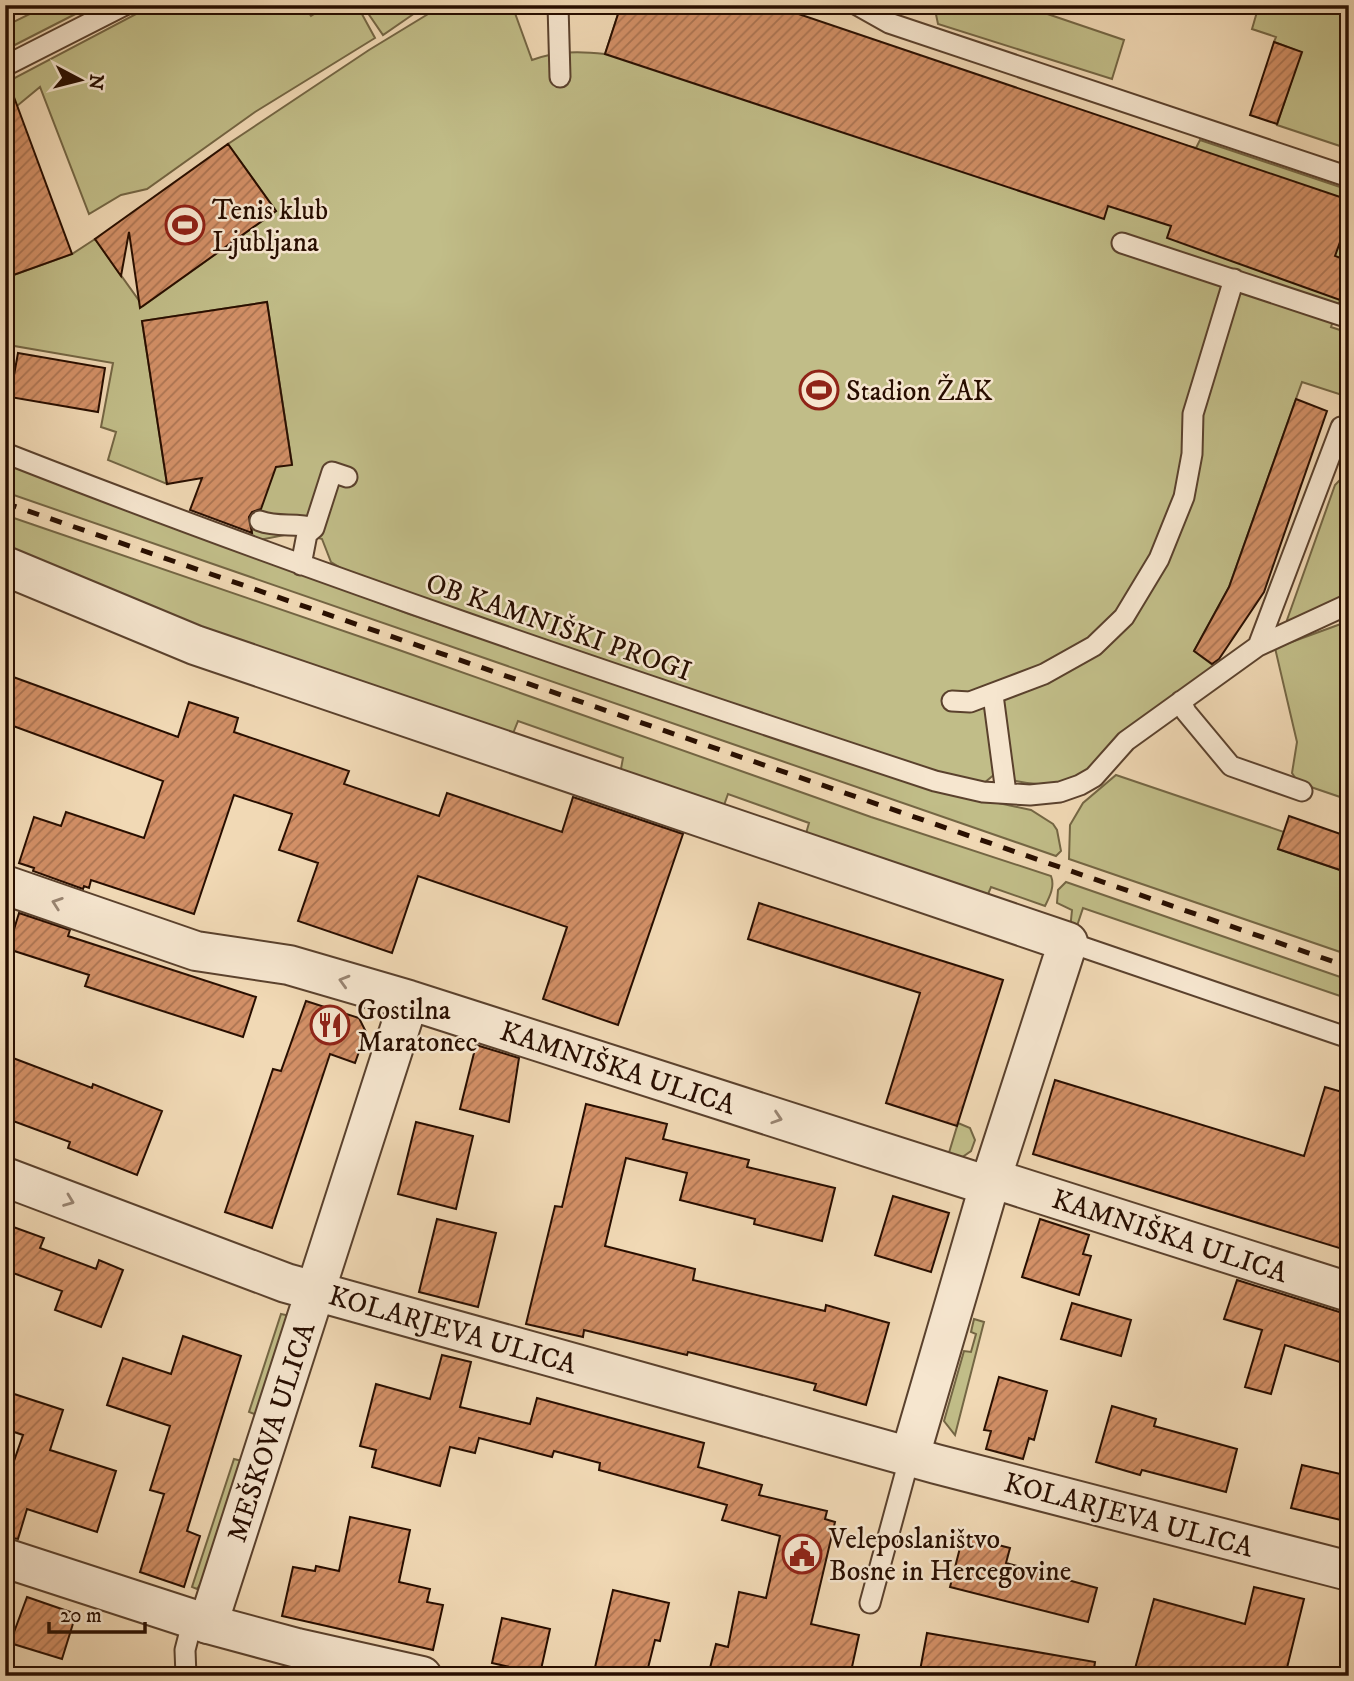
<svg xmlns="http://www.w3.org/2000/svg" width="1354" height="1681" viewBox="0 0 1354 1681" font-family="'IM FELL DW Pica',serif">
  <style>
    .grass { fill: #c1bd88; stroke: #746644; stroke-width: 2 }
    .building { fill: url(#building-hatch); stroke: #280e00; stroke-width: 2 }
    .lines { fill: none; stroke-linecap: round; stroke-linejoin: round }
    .service-casing { stroke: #5a412d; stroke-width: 23 }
    .minor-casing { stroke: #5a412d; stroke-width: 42 }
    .tertiary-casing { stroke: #5a412d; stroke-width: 42 }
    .service { stroke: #f6e6cf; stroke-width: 19 }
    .minor { stroke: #f6e6cf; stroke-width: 38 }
    .tertiary { stroke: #f6e6cf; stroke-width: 38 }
    .rail { stroke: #280e00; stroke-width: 5; stroke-dasharray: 12 12; stroke-linecap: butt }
    .oneway { stroke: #998572 }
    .labels { text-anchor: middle; stroke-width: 5; stroke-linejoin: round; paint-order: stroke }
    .poi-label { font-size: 28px; fill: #280e00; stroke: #f6e6cf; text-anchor: start }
    .street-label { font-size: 28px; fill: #280e00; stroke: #f6e6cf }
  </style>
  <defs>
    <pattern id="building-hatch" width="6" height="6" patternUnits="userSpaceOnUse" patternTransform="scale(1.75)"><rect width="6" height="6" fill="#d39067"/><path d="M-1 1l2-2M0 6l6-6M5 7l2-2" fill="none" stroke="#ab7452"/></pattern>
  </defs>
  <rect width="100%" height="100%" fill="#f1d9b5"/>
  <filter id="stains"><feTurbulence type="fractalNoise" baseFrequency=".00286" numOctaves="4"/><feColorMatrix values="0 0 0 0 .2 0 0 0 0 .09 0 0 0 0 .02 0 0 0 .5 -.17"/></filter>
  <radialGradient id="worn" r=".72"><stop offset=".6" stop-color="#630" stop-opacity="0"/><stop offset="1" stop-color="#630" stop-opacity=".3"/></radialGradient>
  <path class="grass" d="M48 5H93L5 50V26Z
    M153 5H271L275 13 296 5H304L311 16 329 5H357L375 38 255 112 147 189 121 195 89 214 40 87 17 106 5 111V83Z
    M399 5 415 13 383 35 363 6Z
    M443 5H512L532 60C556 51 579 51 605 54L621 5 1196 148 1200 140 1349 190V303L1340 300 1331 327 1349 333V394H1339L1302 382 1229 587 1194 651 1214 666 1082 775C1055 788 1022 786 995 774L984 783 925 771 354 576 331 562 322 539 300 532 254 541 251 534 265 496 216 476 292 464 267 302 142 321 167 484 108 460 116 432 101 427 113 363 14 346 5 394V278L72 254 95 239 143 306 276 211 228 144 369 50Z
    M934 5H1021L1124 40 1112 79 938 24Z
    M1259 5H1349V149L1277 125 1301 52 1274 42 1276 37 1252 29Z
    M5 462 409 614 933 789 1031 810 1053 824 1057 830 1061 851 1056 856 5 492Z
    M1339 481 1349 484V595L1288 624 1287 620 1335 485Z
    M5 515 399 650 871 817 1051 876C1055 886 1050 896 1045 906L991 887 986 899 805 837 809 823 728 794 723 808 620 774 623 758 518 721 512 736 5 559Z
    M1349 621V800L1305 785 1296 779 1292 773 1297 742 1275 648Z
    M1116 775 1284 832 1278 849 1349 873V955L1069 859 1070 825 1083 803Z
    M1066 882 1349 980V999L1083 908 1075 932 1070 930 1072 910 1057 903 1058 890Z
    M958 1123 970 1128 975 1140 971 1151 961 1158 948 1156Z
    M281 1314 286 1315V1324L257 1415 249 1412Z
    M974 1319 984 1322 955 1435 944 1421 964 1351 971 1352 976 1334 971 1332Z
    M234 1459 242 1461 205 1577 197 1589 192 1587Z"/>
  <path class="building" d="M621 5H772L1349 200V217L1335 256 1349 261V277L1340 300 1167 238 1171 226 1108 206 1104 219 605 54Z
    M1274 42 1302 52 1277 124 1250 115Z
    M8 81 72 254 5 278V82Z
    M228 144 276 211 140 308 129 232 121 276 95 239Z
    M267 302 292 465 276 467 261 509 252 512 249 517 252 533 190 510 202 478 167 484 142 321Z
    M18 353 105 368 98 412 10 397Z
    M1296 399 1327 411 1264 592 1219 659 1212 664 1194 651 1229 587Z
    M5 674 178 737 189 702 238 718 234 732 349 771 344 784 439 816 447 793 562 832 573 797 683 834 618 1025 543 999 567 927 418 876 392 953 298 921 318 863 279 850 292 814 234 795 194 914 91 880 89 888 84 886 83 889 33 871 34 868 19 863 34 817 61 826 66 812 144 838 163 781 5 723Z
    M1289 816 1349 837V873L1278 849Z
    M759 903 1003 980 957 1126 886 1103 920 993 748 939Z
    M19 913 70 930 68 936 256 997 243 1037 85 986 89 975 8 949Z
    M306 1001 359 1018 366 1032 355 1063 330 1054 272 1228 225 1212 273 1069 281 1071Z
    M476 1045 519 1058 509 1122 460 1109Z
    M5 1055 92 1088 93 1084 162 1111 137 1175 68 1148 70 1142 5 1118Z
    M1055 1080 1304 1156 1325 1087 1349 1094V1251L1033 1154Z
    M586 1104 667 1124 663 1139 749 1160 747 1167 835 1188 822 1241 754 1224 755 1219 680 1200 687 1173 626 1158 605 1246 695 1269 693 1280 825 1311 826 1305 889 1323 866 1405 814 1390 816 1384 688 1352 687 1355 584 1330 583 1337 526 1324 555 1206 562 1207Z
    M416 1122 473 1136 456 1209 398 1194Z
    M893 1196 949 1213 931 1272 875 1255Z
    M437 1219 496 1233 478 1307 419 1292Z
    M1040 1219 1089 1235 1083 1254 1091 1256 1079 1295 1022 1277Z
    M5 1224 44 1238 40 1248 96 1269 99 1260 123 1270 101 1327 55 1310 62 1291 5 1270Z
    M1237 1280 1349 1315V1365L1285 1345 1271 1394 1245 1387 1262 1330 1224 1319Z
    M1072 1303 1131 1320 1121 1356 1061 1339Z
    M183 1336 241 1356 187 1531 200 1536 184 1587 140 1572 164 1494 150 1490 170 1426 107 1405 123 1358 171 1374Z
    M442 1355 471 1362 460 1407 530 1424 537 1398 704 1443 698 1467 762 1485 759 1495 827 1511 825 1519 835 1522 811 1624 859 1635 850 1676H708L716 1644 728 1647 739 1592 766 1598 780 1536 722 1520 727 1505 599 1470 600 1463 554 1451 552 1457 479 1438 475 1453 450 1447 440 1486 372 1467 376 1450 360 1446 376 1384 430 1399Z
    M999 1377 1047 1391 1034 1440 1029 1438 1023 1459 986 1449 991 1431 984 1430Z
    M5 1391 63 1410 50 1450 116 1471 97 1532 27 1509 18 1539 5 1537V1487L23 1435 5 1429Z
    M1112 1406 1156 1419 1154 1426 1237 1449 1226 1492 1142 1470 1140 1475 1096 1462Z
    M1302 1465 1349 1476V1522L1291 1508Z
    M350 1517 410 1530 399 1582 430 1589 427 1602 443 1605 433 1650 282 1616 293 1567 315 1571 316 1566 339 1571Z
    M963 1536 1010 1548 1006 1563 1097 1588 1088 1622 950 1587Z
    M1254 1587 1304 1599 1285 1676H1133L1154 1599 1245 1624Z
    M613 1590 669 1603 660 1641 655 1640 646 1676H593Z
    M27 1597 76 1614 62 1659 10 1643Z
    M502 1618 550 1629 540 1674 492 1663Z
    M927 1633 1095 1662 1093 1676H919Z"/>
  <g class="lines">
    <defs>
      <path id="service" d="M558 5 560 77
        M857 5 889 23 1349 177
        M5 66 125 5
        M1122 243 1349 318
        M5 453C311 573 623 678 935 781L983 792 1030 795 1060 792 1080 785 1094 777 1126 741 1258 646 1349 604
        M260 521C278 528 296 522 314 528
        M301 565 307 534 314 528 332 472 347 477
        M1258 646 1341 427 1349 430
        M993 695 1006 793
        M952 701 970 702 1044 674 1094 646 1124 617 1159 559 1184 497 1192 454 1193 414 1234 279
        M1181 701 1186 712 1231 766 1302 791
        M1068 942 1349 1038
        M870 1603 910 1456
        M186 1676 185 1650 193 1619"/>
      <path id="minor" d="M5 566 195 645 1068 942 989 1186 910 1456
        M5 885 196 951 289 965 409 1000 989 1186
        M5 1177 286 1283 936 1464 1349 1571
        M991 1178 1349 1292
        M208 1624 409 1000"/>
      <path id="tertiary" d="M5 1558 208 1624 297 1648 422 1676"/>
    </defs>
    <use href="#service" class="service-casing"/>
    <use href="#minor" class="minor-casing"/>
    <use href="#tertiary" class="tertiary-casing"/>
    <use href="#service" class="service"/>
    <use href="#minor" class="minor"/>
    <use href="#tertiary" class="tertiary"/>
    <path class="rail" d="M5 8 11 5
      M5 503 1349 967"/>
  </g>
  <defs><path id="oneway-chevron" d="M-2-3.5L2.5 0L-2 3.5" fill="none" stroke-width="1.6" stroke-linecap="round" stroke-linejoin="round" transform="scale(1.75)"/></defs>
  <g class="oneway">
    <use href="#oneway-chevron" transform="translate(57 903) rotate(-161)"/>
    <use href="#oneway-chevron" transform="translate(344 981) rotate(-164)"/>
    <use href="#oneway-chevron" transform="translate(777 1118) rotate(18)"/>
    <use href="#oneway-chevron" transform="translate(69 1201) rotate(21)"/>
  </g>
  <defs>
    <symbol id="stadium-ring" viewBox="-11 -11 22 22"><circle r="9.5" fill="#f6e6cf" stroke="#8f2418" stroke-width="1.5"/><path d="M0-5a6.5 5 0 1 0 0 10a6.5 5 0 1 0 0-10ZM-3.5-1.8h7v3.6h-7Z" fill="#8f2418"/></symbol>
    <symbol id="restaurant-ring" viewBox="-11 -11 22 22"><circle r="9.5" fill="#f6e6cf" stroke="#8f2418" stroke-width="1.5"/><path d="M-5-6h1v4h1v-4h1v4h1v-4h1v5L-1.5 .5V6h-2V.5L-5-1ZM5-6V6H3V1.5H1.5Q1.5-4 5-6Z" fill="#8f2418"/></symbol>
    <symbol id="civic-ring" viewBox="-11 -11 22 22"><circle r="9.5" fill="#f6e6cf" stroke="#8f2418" stroke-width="1.5"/><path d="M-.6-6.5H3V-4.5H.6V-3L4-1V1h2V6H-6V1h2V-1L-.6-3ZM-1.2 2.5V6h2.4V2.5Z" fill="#8f2418"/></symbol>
  </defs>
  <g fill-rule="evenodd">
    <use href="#stadium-ring" x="163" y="203" width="44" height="44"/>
    <use href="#stadium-ring" x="797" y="368" width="44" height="44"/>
    <use href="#restaurant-ring" x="308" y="1003" width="44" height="44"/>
    <use href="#civic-ring" x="780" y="1532" width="44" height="44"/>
  </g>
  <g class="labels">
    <g class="poi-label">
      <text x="212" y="219">Tenis klub<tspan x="212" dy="32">Ljubljana</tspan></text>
      <text x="846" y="400">Stadion ŽAK</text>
      <text x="357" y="1019">Gostilna<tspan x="357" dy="32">Maratonec</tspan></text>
      <text x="829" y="1548">Veleposlaništvo<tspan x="829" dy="32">Bosne in Hercegovine</tspan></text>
    </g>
    <g class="street-label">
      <text transform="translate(559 626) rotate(19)" y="10">OB KAMNIŠKI PROGI</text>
      <text transform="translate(618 1067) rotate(18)" y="10">KAMNIŠKA ULICA</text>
      <text transform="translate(1170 1235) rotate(18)" y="10">KAMNIŠKA ULICA</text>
      <text transform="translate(453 1329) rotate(16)" y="10">KOLARJEVA ULICA</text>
      <text transform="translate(270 1432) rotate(-72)" y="10">MEŠKOVA ULICA</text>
      <text transform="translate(1129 1514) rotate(15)" y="10">KOLARJEVA ULICA</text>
    </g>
  </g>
  <rect width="1354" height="1681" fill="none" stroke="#f1d9b5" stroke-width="28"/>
  <rect x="7" y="7" width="1340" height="1667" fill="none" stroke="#280e00" stroke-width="3.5"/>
  <rect x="14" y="14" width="1326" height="1653" fill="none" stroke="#280e00" stroke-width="2"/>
  <g transform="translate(80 80) rotate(97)" stroke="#f6e6cf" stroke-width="5" paint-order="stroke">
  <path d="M0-5L12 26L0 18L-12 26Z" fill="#280e00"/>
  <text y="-10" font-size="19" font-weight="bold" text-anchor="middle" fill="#280e00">N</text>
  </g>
  <path d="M49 1622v10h96v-10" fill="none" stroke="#280e00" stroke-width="3.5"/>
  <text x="60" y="1622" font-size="21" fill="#280e00" stroke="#f6e6cf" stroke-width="5" paint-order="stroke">20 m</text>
  <rect width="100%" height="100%" filter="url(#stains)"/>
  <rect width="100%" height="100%" fill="url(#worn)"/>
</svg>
